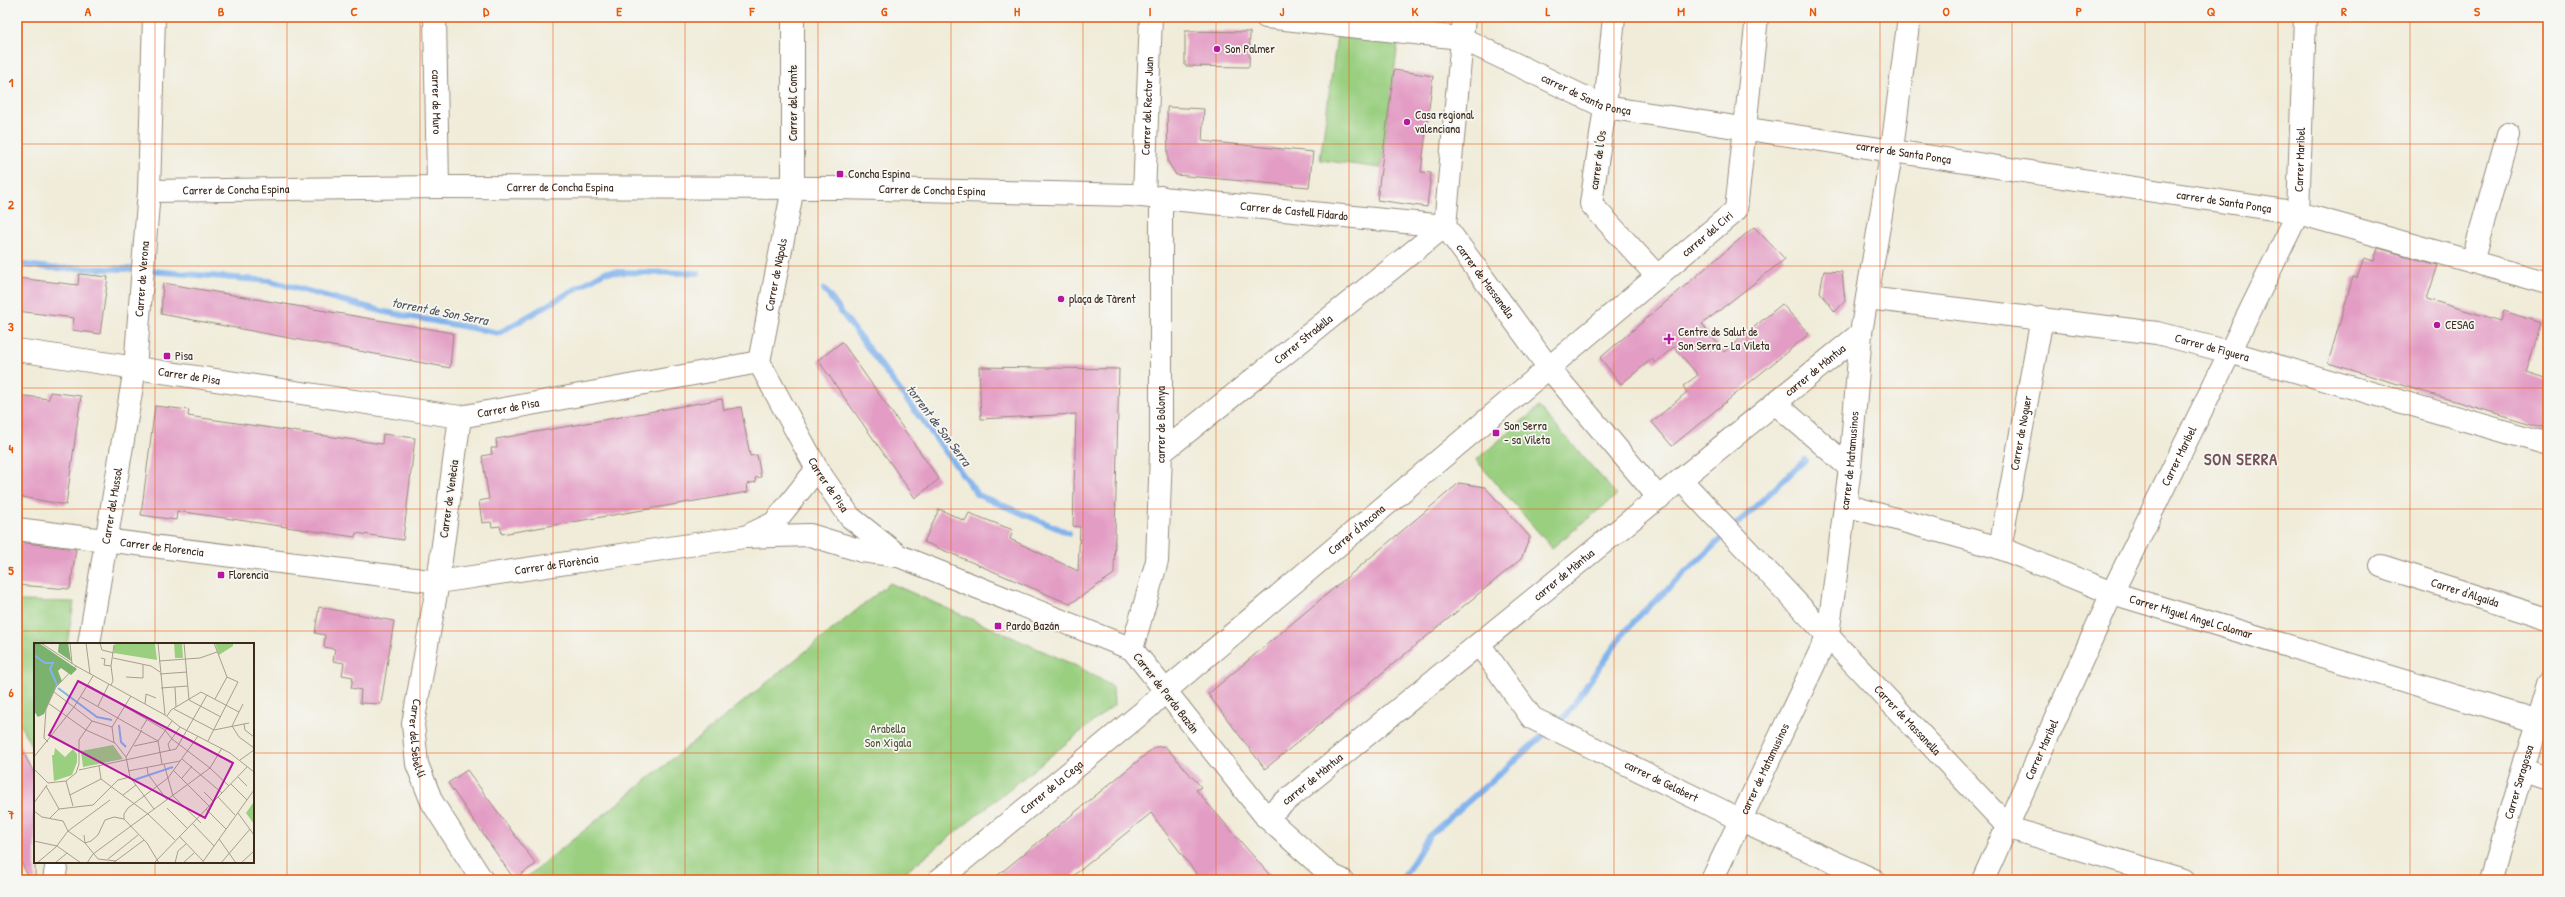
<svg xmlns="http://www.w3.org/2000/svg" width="2565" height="897" viewBox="0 0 2565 897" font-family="'Patrick Hand',sans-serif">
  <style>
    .green { fill: #9acf80; stroke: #6a7c4f }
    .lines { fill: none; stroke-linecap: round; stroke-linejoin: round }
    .stream { stroke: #82b3ed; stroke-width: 6 }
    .building { fill: #e39cc4 }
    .minor-casing { stroke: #968b7c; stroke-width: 24 }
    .minor { stroke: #fff; stroke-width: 22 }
    .grid { fill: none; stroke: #e8590c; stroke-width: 1; stroke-opacity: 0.55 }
    .poi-dot { fill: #b5179e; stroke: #f6f6f2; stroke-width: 1.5 }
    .labels { text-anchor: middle; stroke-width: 3.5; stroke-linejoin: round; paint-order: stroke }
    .poi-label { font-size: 12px; fill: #3b2a1e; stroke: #f6f6f2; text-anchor: start }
    .street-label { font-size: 12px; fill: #3b2a1e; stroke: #f6f6f2 }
    .park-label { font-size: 12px; fill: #535336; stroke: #f6f6f2 }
    .water-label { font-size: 13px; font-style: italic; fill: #50535c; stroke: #f6f6f2 }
    .district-label { font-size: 16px; font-weight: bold; letter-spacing: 1px; fill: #765258; stroke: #f6f6f2 }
    .inset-river { fill: none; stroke: #82b3ed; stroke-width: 2 }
    .inset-road { fill: none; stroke: #a89e8e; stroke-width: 1 }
    .view { fill: #b5179e; fill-opacity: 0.15; stroke: #b5179e; stroke-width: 2 }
    .inset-edge { fill: none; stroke: #3b2a1e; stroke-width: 2 }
    .neatline { fill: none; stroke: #e8590c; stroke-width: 1.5 }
    .grid-label { font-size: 13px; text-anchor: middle; font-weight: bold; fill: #e8590c }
  </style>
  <rect width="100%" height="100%" fill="#f6f6f2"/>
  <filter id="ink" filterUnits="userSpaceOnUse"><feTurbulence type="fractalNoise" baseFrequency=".025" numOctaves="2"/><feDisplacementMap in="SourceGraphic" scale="8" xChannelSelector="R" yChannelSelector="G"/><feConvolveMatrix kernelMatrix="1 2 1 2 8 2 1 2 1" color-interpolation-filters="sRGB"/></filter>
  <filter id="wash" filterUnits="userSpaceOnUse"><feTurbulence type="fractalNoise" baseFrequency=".012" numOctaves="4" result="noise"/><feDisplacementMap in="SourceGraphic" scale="16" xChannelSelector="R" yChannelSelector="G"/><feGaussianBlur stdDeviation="0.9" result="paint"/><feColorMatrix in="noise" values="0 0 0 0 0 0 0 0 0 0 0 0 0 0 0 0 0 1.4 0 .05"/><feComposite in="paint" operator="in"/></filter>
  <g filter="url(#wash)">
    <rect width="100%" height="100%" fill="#f0ecd9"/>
    <path class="green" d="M1337 36 1398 44 1381 168 1320 160Z
      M1539 407 1617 495 1552 548 1476 460Z
      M890 583 1081 668 1113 687 1114 705 896 880H523Z
      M17 601 74 602 67 644H35V753L17 719Z"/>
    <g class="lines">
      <path class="stream" d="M17 264 51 268 127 269 270 281 385 312 499 333 605 272 698 273
        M824 289 978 495 1069 533
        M1555 725 1566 715 1625 631 1642 613 1805 460
        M1402 880 1429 836 1548 731"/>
    </g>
    <g id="blocks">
      <path class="building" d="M1185 31 1250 32 1249 67 1185 66Z
        M1394 70 1433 76 1421 172 1431 173 1427 207 1377 200Z
        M1167 107 1204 109 1202 141 1313 152 1309 187 1176 175 1168 162Z
        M1754 227 1785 259 1702 324 1724 352 1782 304 1809 334 1672 446 1652 422 1687 392 1683 386 1698 375 1674 347 1655 363 1652 359 1621 384 1600 358Z
        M2378 248 2438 265 2427 299 2501 321 2504 311 2541 323 2526 373 2548 380V429L2328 363 2353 277 2357 278 2364 258 2374 261Z
        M1824 271 1842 272 1845 301 1835 312 1820 292Z
        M79 274 108 277 100 334 72 330 74 318 17 311V278L78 285Z
        M163 283 453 333 450 368 161 314Z
        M842 342 939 479 915 498 818 360Z
        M979 367 1119 369 1114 574 1070 604 924 542 939 509 965 521 969 513 1013 530 1010 539 1078 571 1080 527 1073 526 1076 414 981 419Z
        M50 392 81 396 66 505 17 496V395L49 399Z
        M722 399 724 410 741 407 750 456 757 455 761 477 755 478 756 482 747 484 748 492 502 534 500 526 492 527 491 522 482 523 479 501 489 499 482 456 492 454 491 448H497L496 439Z
        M155 406 189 410 188 416 382 444 383 434 415 438 403 540 356 533 355 537 177 511 176 520 141 515Z
        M1459 483 1485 487 1530 537 1521 559 1265 769 1208 694Z
        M17 542 76 549 70 589 17 585Z
        M319 607 394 621 381 704 360 703 361 690 351 688 353 677 342 675 344 663 333 661 335 649 324 647 325 635 315 633Z
        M17 740 35 775V880H30L17 854Z
        M1165 746 1201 787 1196 790 1274 880H1201L1151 813 1068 880H992L1155 747Z
        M467 770 536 864 514 879 448 783Z"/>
    </g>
  </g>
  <g filter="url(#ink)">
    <use href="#blocks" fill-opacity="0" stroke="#968b7c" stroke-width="1"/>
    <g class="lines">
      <defs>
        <g id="minor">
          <path id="s1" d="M435 17 438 187"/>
          <path id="s2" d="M1266 17 1461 38 1605 107 2298 213 2548 283"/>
          <path id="s3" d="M1464 17 1445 226 1549 368 1659 498"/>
          <path d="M1614 17 1605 107 1591 204 1658 277"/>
          <path id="s4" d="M149 191 438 187 839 188 1131 195 1445 226"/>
          <path id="s5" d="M1144 195 1151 17"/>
          <path d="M2472 262 2508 134"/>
          <path id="s6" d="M1867 298 2157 333 2229 352 2548 444"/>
          <path id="s7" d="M17 350 460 417 759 362"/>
          <path id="s8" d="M759 362 817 469 850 517 899 556 1132 649 1266 817 1331 875 1342 880"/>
          <path id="s9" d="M759 362 793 188V17"/>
          <path d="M1775 403 1850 468"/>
          <path id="s10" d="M460 417 438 582 413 724 417 764 432 802 482 880"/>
          <path id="s11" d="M1161 453 1445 226"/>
          <path id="s12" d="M1681 480 2009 828 2184 880"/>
          <path id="s13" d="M1845 505 2000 548 2112 593 2538 721"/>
          <path id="s14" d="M17 529 438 582 744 537 810 535 862 551 899 556"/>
          <path d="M749 535 774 523 817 469"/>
          <path id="s15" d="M2000 548 2042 318"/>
          <path id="s16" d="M2381 566 2548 619"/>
          <path id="s17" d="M89 644 135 368 149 191 154 17"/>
          <path id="s18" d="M1479 644 1532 718 1741 820 1874 880"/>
          <path id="s19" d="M1132 649 1157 561 1161 453V197"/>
          <path d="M2524 770 2548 778"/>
          <path id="s20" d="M1266 817 1861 333"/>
          <path d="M54 880 57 862"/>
          <path id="s21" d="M939 880 1149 707 1164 692 1736 210 1757 17"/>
          <path id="s22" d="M1712 880 1828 635 1850 468 1861 333 1892 149 1909 17"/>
          <path id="s23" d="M1983 880 2112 593 2298 213 2305 17"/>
          <path id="s24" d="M2490 880 2548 684"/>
        </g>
      </defs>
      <use href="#minor" class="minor-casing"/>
      <use href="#minor" class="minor"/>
    </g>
  </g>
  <path class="grid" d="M155 17V644M287 17V880M420 17V880M553 17V880M685 17V880M818 17V880M951 17V880M1083 17V880M1216 17V880M1349 17V880M1482 17V880M1614 17V880M1747 17V880M1880 17V880M2012 17V880M2145 17V880M2278 17V880M2410 17V880M17 144H2548M17 266H2548M17 388H2548M17 509H2548M17 631H2548M17 753H35M253 753H2548M155 862V880"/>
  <g class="poi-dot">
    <circle cx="1217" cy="49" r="4"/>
    <circle cx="1407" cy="122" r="4"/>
    <rect x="836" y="170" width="8" height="8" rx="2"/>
    <circle cx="1061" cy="299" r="4"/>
    <circle cx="2437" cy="325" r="4"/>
    <path d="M1667 333h4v4h4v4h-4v4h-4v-4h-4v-4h4z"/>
    <rect x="163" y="352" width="8" height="8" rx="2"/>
    <rect x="1492" y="429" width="8" height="8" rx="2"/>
    <rect x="217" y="571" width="8" height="8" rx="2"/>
    <rect x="994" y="622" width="8" height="8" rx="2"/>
  </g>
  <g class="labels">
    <g class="poi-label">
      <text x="1225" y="53">Son Palmer</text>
      <text x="1415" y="119">Casa regional<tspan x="1415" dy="14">valenciana</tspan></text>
      <text x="848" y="178">Concha Espina</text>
      <text x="1069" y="303">plaça de Tàrent</text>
      <text x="2445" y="329">CESAG</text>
      <text x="1678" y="336">Centre de Salut de<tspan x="1678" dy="14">Son Serra - La Vileta</tspan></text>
      <text x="175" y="360">Pisa</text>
      <text x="1504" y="430">Son Serra<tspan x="1504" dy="14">- sa Vileta</tspan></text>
      <text x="229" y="579">Florencia</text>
      <text x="1006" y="630">Pardo Bazán</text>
    </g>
    <g class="street-label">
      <text dy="4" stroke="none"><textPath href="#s2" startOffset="334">carrer de Santa Ponça</textPath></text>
      <text dy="4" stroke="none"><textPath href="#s1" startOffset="85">carrer de Muro</textPath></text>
      <text transform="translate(793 103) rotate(-90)" y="4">Carrer del Comte</text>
      <text dy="4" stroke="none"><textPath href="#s5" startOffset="89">Carrer del Rector Juan</textPath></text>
      <text dy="4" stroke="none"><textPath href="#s2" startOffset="658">carrer de Santa Ponça</textPath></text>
      <text transform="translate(1598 160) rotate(-82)" y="4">carrer de l'Os</text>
      <text dy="4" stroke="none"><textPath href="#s23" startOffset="791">Carrer Maribel</textPath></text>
      <text dy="4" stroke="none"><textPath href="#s4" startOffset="411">Carrer de Concha Espina</textPath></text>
      <text dy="4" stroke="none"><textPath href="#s4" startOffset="87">Carrer de Concha Espina</textPath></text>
      <text dy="4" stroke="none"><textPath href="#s4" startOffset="783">Carrer de Concha Espina</textPath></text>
      <text dy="4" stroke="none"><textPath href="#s2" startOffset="982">carrer de Santa Ponça</textPath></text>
      <text dy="4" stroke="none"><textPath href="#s4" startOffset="1146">Carrer de Castell Fidardo</textPath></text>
      <text dy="4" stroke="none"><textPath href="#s21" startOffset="1004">carrer del Ciri</textPath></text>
      <text dy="4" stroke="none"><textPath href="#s9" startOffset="89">Carrer de Nàpols</textPath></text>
      <text dy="4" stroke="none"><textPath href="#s17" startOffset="369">Carrer de Verona</textPath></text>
      <text dy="4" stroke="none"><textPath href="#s3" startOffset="278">carrer de Massanella</textPath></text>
      <text dy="4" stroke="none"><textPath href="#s11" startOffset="182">Carrer Stradella</textPath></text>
      <text dy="4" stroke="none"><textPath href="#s6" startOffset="349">Carrer de Figuera</textPath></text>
      <text dy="4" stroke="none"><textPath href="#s20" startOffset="708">carrer de Màntua</textPath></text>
      <text dy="4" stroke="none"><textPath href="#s7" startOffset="174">Carrer de Pisa</textPath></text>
      <text dy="4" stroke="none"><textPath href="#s7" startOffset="497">Carrer de Pisa</textPath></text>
      <text dy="4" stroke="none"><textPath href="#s19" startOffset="228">carrer de Bolonya</textPath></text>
      <text dy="4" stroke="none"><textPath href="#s15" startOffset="117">Carrer de Noguer</textPath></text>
      <text dy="4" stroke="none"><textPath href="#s23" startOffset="467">Carrer Maribel</textPath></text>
      <text dy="4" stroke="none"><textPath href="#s22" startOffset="447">carrer de Matamusinos</textPath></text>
      <text dy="4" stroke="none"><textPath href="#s8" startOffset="141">Carrer de Pisa</textPath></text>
      <text transform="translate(449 499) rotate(-82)" y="4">Carrer de Venècia</text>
      <text dy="4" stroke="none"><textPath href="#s17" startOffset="140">Carrer del Mussol</textPath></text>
      <text dy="4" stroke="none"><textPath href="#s21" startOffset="545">Carrer d'Ancona</textPath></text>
      <text dy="4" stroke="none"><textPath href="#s14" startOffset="146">Carrer de Florencia</textPath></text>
      <text dy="4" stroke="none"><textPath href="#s14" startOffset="544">Carrer de Florència</textPath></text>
      <text dy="4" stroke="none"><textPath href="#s20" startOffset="384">carrer de Màntua</textPath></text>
      <text dy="4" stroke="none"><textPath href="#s16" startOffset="88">Carrer d'Algaida</textPath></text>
      <text dy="4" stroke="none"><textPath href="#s13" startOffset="364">Carrer Miguel Angel Colomar</textPath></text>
      <text transform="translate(1166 693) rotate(52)" y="4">Carrer de Pardo Bazán</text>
      <text dy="4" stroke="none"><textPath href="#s12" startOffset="330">Carrer de Massanella</textPath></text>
      <text dy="4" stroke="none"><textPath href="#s10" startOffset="325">Carrer del Sebel·lí</textPath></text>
      <text dy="4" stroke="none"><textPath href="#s23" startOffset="143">Carrer Maribel</textPath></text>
      <text dy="4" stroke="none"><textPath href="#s22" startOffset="123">carrer de Matamusinos</textPath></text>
      <text dy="4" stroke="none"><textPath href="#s20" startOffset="60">carrer de Màntua</textPath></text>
      <text dy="4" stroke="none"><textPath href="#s18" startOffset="235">carrer de Gelabert</textPath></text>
      <text dy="4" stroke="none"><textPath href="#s24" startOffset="102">Carrer Saragossa</textPath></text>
      <text dy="4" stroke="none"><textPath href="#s21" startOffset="146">Carrer de la Cega</textPath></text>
    </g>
    <g class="park-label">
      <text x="888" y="733">Arabella<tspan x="888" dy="14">Son Xigala</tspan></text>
    </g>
    <g class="water-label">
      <text transform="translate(440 311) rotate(11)" y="5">torrent de Son Serra</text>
      <text transform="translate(939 425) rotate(53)" y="5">torrent de Son Serra</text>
    </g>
    <g class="district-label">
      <text x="2241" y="465">SON SERRA</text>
    </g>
  </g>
  <g transform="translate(34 643)">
    <rect width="220" height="220" fill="#f0ecd9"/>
    <path d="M84 0H121L123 17 80 10V2ZM140 0H148L149 15H141ZM181 0H199V3L185 12ZM79 102 89 116 49 124 47 108ZM21 105 31 114 39 106 43 111V119L38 132 20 138 18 112H20ZM219 160 220 162V181L212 170Z" fill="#9acf80"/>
    <path d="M0 0H5L43 26 37 32 27 25 24 28 28 38 22 43 10 71 4 74 0 68ZM25 0H34L37 18 24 9Z" fill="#7bb26e"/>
    <path class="inset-river" d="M0 12 11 20H19L16 26 23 42M24 45 63 74 78 77M85 82 87 99 92 104M100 137 139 124"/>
    <path class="inset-road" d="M7 0 42 23 131 72 146 84 196 110 220 129M36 0 38 21M52 0 56 31M66 0 68 7 80 10M124 0 131 72M150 0 155 57 187 74M180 0 193 34M67 15 71 16 70 22 77 23M79 15 117 23 126 29M125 18 166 15 183 9M126 31 153 29M92 34 109 35V22M54 42 131 87 138 96 176 125 195 143M77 42 79 38 77 23 80 2M141 44 142 64M127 45 154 43M20 49 58 78 78 84M47 54 124 98M181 56 193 34M14 60 52 87 81 100 92 114 96 134 120 166M111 61 112 51 122 55M64 63 75 41M140 66 180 87 215 80M133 73 137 67 167 49 205 69M210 81 211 87 220 94M198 83 205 94 220 105M198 83 209 61M78 84 97 53M78 84 80 100M107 86 114 75M174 98 204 39 193 34M14 99 10 95 12 66 22 44 42 23M100 103 124 98M136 108 134 101 146 84M0 114 40 64 59 33M92 114 108 87M148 116 188 150M206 117 220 107M128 121 124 98 138 78M130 121 139 153 167 180M65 123 67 136 114 171 141 197M113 124 114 131 133 157M0 126 14 140M45 127 142 106 173 52M94 128 146 118M140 128 175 163M204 134 213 143M148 135 158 123M32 138 39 163M14 140 32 138 42 130 45 121V97L58 78M197 141 213 157M12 143 25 166M170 149 179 158M36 152 67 136M89 152 102 142M184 154 201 172M0 160 13 142M133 165 153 185M172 166 192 186M0 168 8 174 29 178 34 188 51 200 64 216 82 218M204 170 220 192M16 175 25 166 59 162 84 137 96 134M158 180 180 203M50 192 51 200 57 198 64 192 71 177 80 174 90 176M145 193 169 218M185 196 202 220M0 198 23 203 47 220M74 216 104 192M3 220 22 204 34 188 76 157M21 220 33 210M53 220 59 211 176 125 188 105M79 220 110 197M120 220 213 124M125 220 113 200 90 176V171L94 165 134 135 164 93M141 220 144 208 152 201M149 220 160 210M168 220 220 147M187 220 216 186M207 220 220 208"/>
    <path class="view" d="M44 38 199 120 171 175 15 92Z"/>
    <rect width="220" height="220" class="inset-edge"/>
  </g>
  <rect width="2565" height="897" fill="none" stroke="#f6f6f2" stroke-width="44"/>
  <rect x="22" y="22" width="2521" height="853" class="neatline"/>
  <g class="grid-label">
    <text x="88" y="16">A</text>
    <text x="221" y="16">B</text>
    <text x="354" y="16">C</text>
    <text x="486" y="16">D</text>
    <text x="619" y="16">E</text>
    <text x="752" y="16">F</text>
    <text x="884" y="16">G</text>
    <text x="1017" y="16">H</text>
    <text x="1150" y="16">I</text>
    <text x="1282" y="16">J</text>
    <text x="1415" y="16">K</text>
    <text x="1548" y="16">L</text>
    <text x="1681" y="16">M</text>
    <text x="1813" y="16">N</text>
    <text x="1946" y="16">O</text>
    <text x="2079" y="16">P</text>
    <text x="2211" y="16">Q</text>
    <text x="2344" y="16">R</text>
    <text x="2477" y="16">S</text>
    <text x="11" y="87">1</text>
    <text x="11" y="209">2</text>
    <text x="11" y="331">3</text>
    <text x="11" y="453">4</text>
    <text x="11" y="575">5</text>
    <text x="11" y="697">6</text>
    <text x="11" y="819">7</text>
  </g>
</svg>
